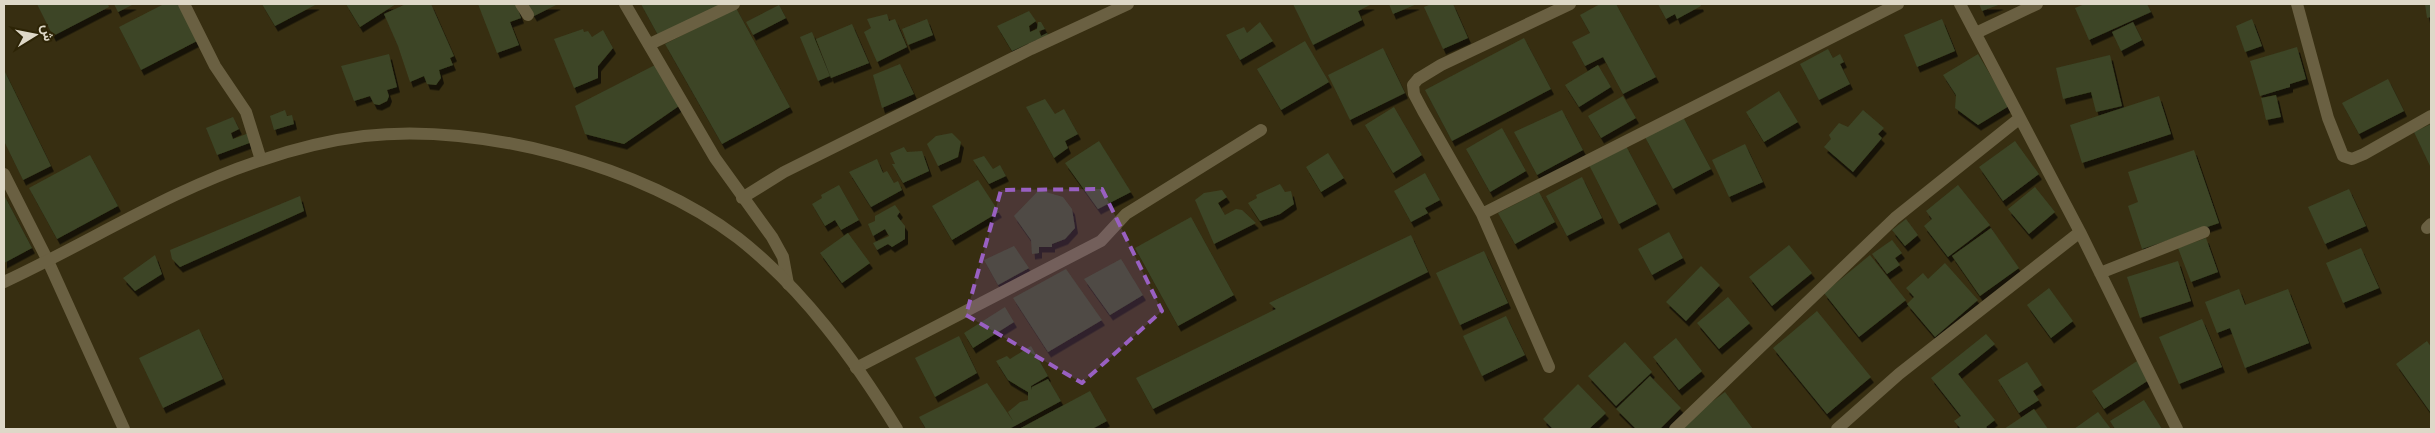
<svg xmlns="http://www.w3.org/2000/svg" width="2435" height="433" viewBox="0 0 2435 433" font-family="Manrope,Vazirmatn,sans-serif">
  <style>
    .building { fill: #3c4526; filter: url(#shadow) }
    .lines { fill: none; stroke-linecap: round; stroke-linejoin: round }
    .street { stroke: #6a6042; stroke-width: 12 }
    .secondary { stroke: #6a6042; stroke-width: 12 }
    .marked { fill: #9960c2; fill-opacity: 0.2; stroke: #9960c2; stroke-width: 4; stroke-dasharray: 10 6; stroke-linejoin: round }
  </style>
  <defs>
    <filter id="shadow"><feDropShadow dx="3" dy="5.5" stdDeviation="0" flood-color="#0009"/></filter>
  </defs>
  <rect width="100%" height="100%" fill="#372e11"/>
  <path class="building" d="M37 4H108L109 7 53 36Z
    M114 4H134L118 12Z
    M164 4H178L197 41 141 70 119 27Z
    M262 4H317L275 26Z
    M346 4H396L360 27Z
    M406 4H431L454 56 450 58 453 65 439 70 441 78 436 85 427 84 424 76 410 82 398 46 384 14Z
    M478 4H516L521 18 510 22 519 45 497 53Z
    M527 4H558L534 16Z
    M641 4H721L659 37Z
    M1293 4H1372L1358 11 1362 20 1313 45Z
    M1389 4H1417L1393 14Z
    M1431 4H1453L1468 38 1443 49 1424 7Z
    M1600 4H1616L1656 77 1623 94 1603 57 1585 66 1572 42 1590 33 1580 15Z
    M1658 4H1700L1701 6 1677 19 1675 14 1666 19Z
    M1979 4H2001L1982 11Z
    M2085 4H2147L2151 12 2089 40 2075 8Z
    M2425 4H2431V17L2427 18Z
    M779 5 786 18 753 35 746 22Z
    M736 8 790 107 722 144 665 44Z
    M1029 11 1036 21 1029 26 1030 32 1037 29 1038 22H1041L1045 29 1039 31 1041 36 1047 33 1050 39 1036 40 1012 51 997 26Z
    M887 14 889 21 895 19 907 47 877 62 864 32 871 28 867 19Z
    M927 19 933 35 908 45 902 29Z
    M1942 19 1955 51 1917 67 1904 35Z
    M2252 19 2262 46 2245 52 2236 26Z
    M1260 22 1273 41 1240 60 1226 35 1244 27 1247 33Z
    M2133 22 2142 40 2121 51 2112 32Z
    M852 24 869 63 831 78 816 39Z
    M583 29 584 32 588 31 592 37 603 30 613 48 598 66V78L574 88 554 39Z
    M812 32 830 76 818 81 800 37Z
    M1524 38 1551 89 1452 141 1425 90Z
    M1305 41 1329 82 1281 110 1257 69Z
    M2297 47 2306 79 2290 84V87L2260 96 2250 61Z
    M1383 48 1405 93 1350 120 1328 75Z
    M1828 49 1833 58 1840 54 1844 62 1840 64 1850 84 1819 100 1800 64Z
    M389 54 397 87 387 90 389 96 387 101 379 105 374 104 370 96 354 101 341 66Z
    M1978 54 2009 106 1978 125 1955 108 1956 95 1943 75Z
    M2110 55 2122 106 2096 112 2091 92 2063 99 2056 68Z
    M900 64 914 94 882 108 873 75Z
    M655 65 679 106 624 144 585 134 575 106Z
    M1598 65 1611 87 1579 107 1565 85Z
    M4 70 51 166 23 180 4 141Z
    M2388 79 2404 111 2359 134 2342 103Z
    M1779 91 1798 122 1764 142 1746 112Z
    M2276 95 2281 117 2266 120 2261 98Z
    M1623 96 1636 118 1601 138 1588 116Z
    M2159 96 2171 134 2082 163 2070 125Z
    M1045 99 1055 114 1064 109 1078 134 1065 141 1068 148 1054 158 1026 107Z
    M1394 107 1422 155 1393 173 1365 125Z
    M285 110 287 116 292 115 294 124 274 130 270 116Z
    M1562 110 1583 150 1537 175 1514 132Z
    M1863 110 1884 128 1878 134 1882 138 1853 172 1824 147 1831 139 1829 135 1839 123 1848 127Z
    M233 117 239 129 231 133 233 139 249 133 252 142 217 155 206 128Z
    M1683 117 1711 169 1673 189 1645 137Z
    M2431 124V168L2414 132Z
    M1502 128 1526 171 1490 192 1466 149Z
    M952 133 961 142 958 157 938 166 927 144 936 136Z
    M1099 141 1131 192 1098 209 1065 163Z
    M2015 141 2039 174 2003 201 1979 167Z
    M1745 144 1763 182 1729 197 1712 160Z
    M1626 146 1657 204 1619 224 1589 165Z
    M904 147 907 152 922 151 929 171 903 183 892 164H895L890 153Z
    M2194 150 2219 223 2142 249 2128 206 2138 202 2128 172Z
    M1328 153 1344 178 1321 192 1306 167Z
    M90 155 118 206 57 239 29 188Z
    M984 156 993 169 1000 165 1006 176 989 184 973 160Z
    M877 159 883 173 887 171 894 183 898 181 902 190 871 207 849 172Z
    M1425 173 1440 200 1425 208 1428 213 1411 222 1394 191Z
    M1582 177 1602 218 1567 236 1546 196Z
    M978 180 999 212 952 240 932 206Z
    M1280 184 1285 192 1291 191 1294 204 1280 214 1260 221 1248 203 1257 198 1256 195Z
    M839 185 859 220 841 230 835 220 825 226 812 204 822 198 821 195Z
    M1958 185 1990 225 1948 257 1924 226 1932 219 1926 211Z
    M2035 187 2055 212 2029 234 2008 209Z
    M2349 189 2366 226 2325 244 2308 207Z
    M1039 190 1063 197 1072 209 1075 228 1065 239 1052 244V247H1039V253L1032 254 1031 240 1014 216Z
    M1222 190 1227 197 1218 203 1225 215 1236 209 1242 210 1256 223 1214 244 1195 200 1204 193Z
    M1539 192 1555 222 1515 244 1498 213Z
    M4 195 32 248 4 263Z
    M300 196 304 211 180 267 172 259 170 250Z
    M895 205 900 212 897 216 905 226V239L892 247 888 244 877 250 873 243 889 236 885 229 873 236 868 224 875 221V216Z
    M1191 217 1234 295 1178 326 1135 248Z
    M1906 219 1918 235 1905 246 1892 230Z
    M1991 228 2019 268 1980 296 1952 256Z
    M1669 232 1683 258 1652 275 1638 249Z
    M848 233 870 263 842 283 820 253Z
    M1411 235 1428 272 1153 409 1136 378 1276 309 1269 303Z
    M2206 238 2218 272 2191 282 2178 248Z
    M1892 240 1902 253 1895 258 1900 265 1887 274 1872 254Z
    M1789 245 1812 273 1772 306 1749 277Z
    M1014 246 1029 268 998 285 984 260Z
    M2361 248 2379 288 2343 303 2326 263Z
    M1484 251 1508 303 1460 325 1436 273Z
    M155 255 162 274 135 291 123 278Z
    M1870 255 1906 300 1859 337 1824 293Z
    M1121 259 1143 295 1110 315 1084 279Z
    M2178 261 2191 301 2140 318 2127 277Z
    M1945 263 1978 300 1935 337 1907 304 1914 297 1906 288 1923 273 1928 279Z
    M1701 266 1720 285 1686 321 1666 302Z
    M1066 269 1102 320 1048 352 1013 298Z
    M2049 288 2073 321 2051 338 2027 305Z
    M2239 289 2245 305 2288 289 2309 343 2245 368 2230 328 2217 333 2205 302Z
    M1728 297 1750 323 1719 349 1697 323Z
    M1005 307 1014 322 973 348 964 333Z
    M1817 311 1871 377 1827 414 1773 348Z
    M1506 316 1525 355 1482 376 1463 336Z
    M2202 319 2222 367 2179 384 2159 337Z
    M199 329 223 379 163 408 139 358Z
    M1986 334 1995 344 1958 374 1995 420 1986 427 1988 429H1961L1954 421 1961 416 1931 378Z
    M959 336 977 373 935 397 915 358Z
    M1676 338 1702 371 1679 390 1653 357Z
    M2427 341 2431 347V413L2396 364Z
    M1625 342 1652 372 1616 406 1588 376Z
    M1031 346 1048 376 1031 386 1032 390V387L1048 379 1061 401 1009 429H926L919 417 987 383 1013 421 1008 412 1020 402 1028 400V392L1008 380 996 361 1007 356 1010 359Z
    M2137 361 2149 380 2104 409 2092 391Z
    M2027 362 2042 385 2033 391 2039 400 2019 413 1998 380Z
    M1650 376 1681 408 1660 429H1636L1616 409Z
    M1578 384 1606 413 1589 429H1553L1543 419Z
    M1090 391 1107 421 1092 429H1019Z
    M1725 392 1753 429H1682L1679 426Z
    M2144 400 2162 429H2115L2110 421Z
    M2034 409 2048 429H2004Z
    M2098 412 2111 429H2074Z"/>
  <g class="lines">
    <path class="street" d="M184 4 215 66 246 112 261 160
      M521 4 528 15
      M625 4 715 158 772 237 783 257 788 284
      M1960 4 2080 232 2177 429
      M2297 4 2328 118 2343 156 2352 159 2364 154 2431 116
      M1976 33 2037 4
      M650 44 734 4
      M4 174 48 261 124 429
      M742 198 784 172 1031 49 1128 4
      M1482 214 1423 111 1414 94 1413 85 1418 79 1441 65 1570 4
      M2427 228 2431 224
      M2100 273 2204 232
      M1549 367 1482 214 1898 4
      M856 368 1101 241 1126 214 1261 130
      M1675 429 1895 218 2020 118
      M1837 429 1899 374 2080 232"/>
    <path class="secondary" d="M4 282C90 242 172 189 262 160 294 149 331 140 364 136 481 122 644 166 738 238 803 289 854 359 897 429"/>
  </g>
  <path class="marked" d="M1102 189 1162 311 1082 383 966 315 1001 190Z"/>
  <rect width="2435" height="433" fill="none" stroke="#ded8c8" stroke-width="10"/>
  <g transform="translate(35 35) rotate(80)" stroke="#2d2406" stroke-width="4" paint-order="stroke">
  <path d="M0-4L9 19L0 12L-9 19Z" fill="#ded8c8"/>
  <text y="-8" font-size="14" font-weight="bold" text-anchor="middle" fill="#ded8c8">ش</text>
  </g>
</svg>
